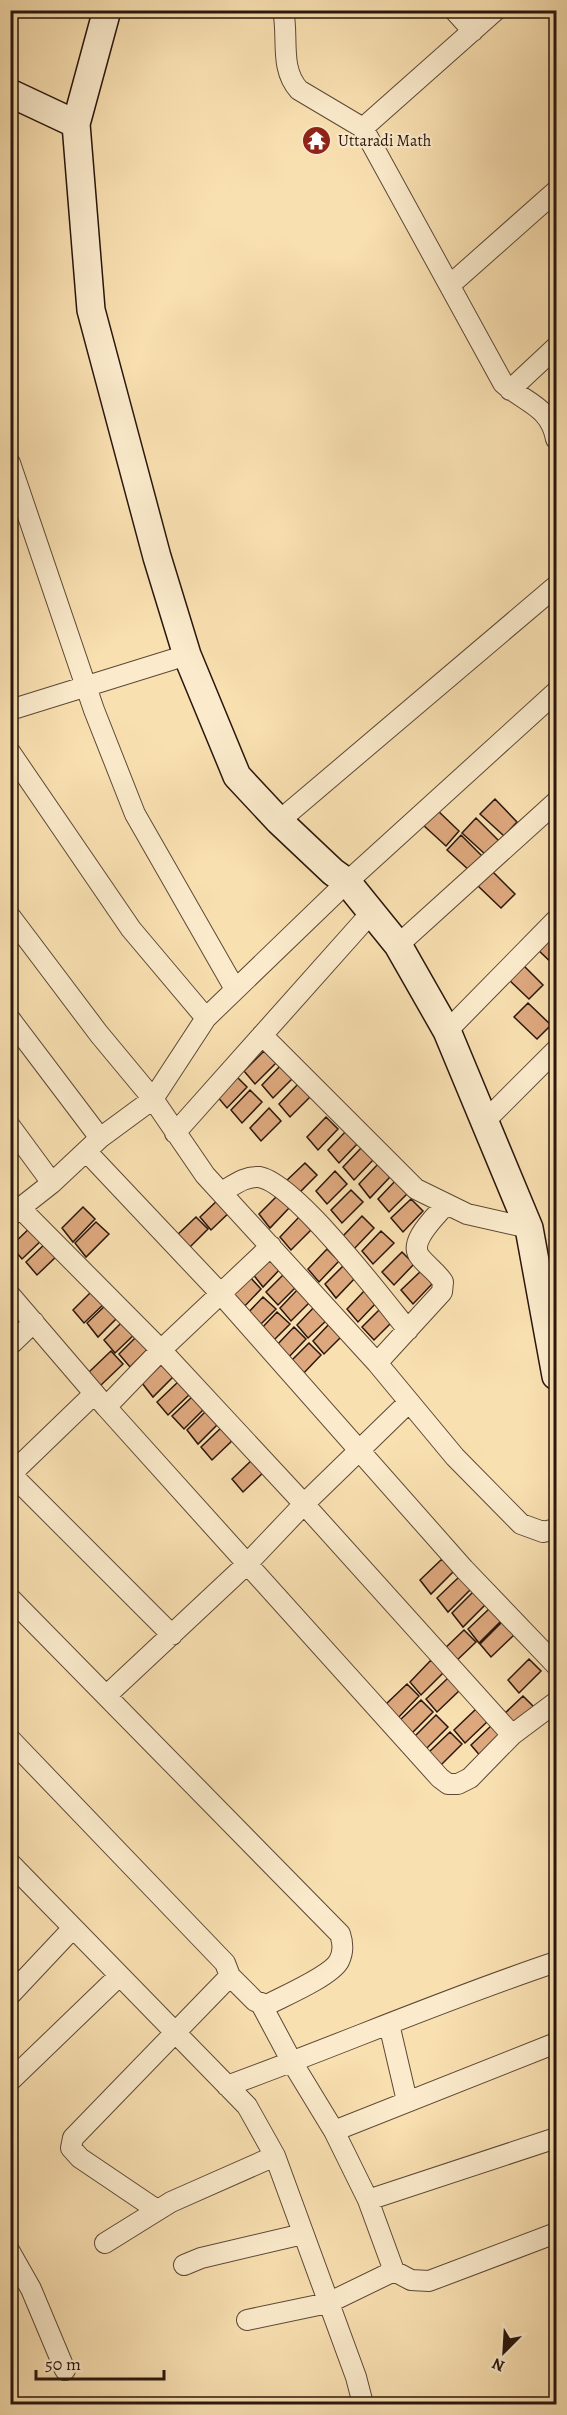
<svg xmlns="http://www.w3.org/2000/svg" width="567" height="2415" viewBox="0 0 567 2415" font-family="Alegreya,serif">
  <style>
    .building { fill: #dea87e; stroke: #29160d; stroke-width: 1.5 }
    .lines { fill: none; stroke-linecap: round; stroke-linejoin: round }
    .street-casing { stroke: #5d4836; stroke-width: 22 }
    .secondary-casing { stroke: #29160d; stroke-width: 30 }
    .street { stroke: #fbebcc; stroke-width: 20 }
    .secondary { stroke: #fbebcc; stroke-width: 27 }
    .labels { text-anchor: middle; stroke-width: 4.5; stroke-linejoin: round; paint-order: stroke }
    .poi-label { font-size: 16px; fill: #29160d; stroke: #fbebcc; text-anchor: start }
  </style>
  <rect width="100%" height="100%" fill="#f9e0b1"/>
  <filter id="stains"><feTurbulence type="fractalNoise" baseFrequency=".00333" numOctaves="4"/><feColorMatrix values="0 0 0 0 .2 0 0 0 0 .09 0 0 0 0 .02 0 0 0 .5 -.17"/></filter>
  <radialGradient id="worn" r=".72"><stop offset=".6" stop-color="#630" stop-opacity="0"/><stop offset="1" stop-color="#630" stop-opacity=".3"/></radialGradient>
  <path class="building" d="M495 799 517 822 504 836 480 814Z
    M436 809 459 831 446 846 422 824Z
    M476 818 499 841 486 855 462 833Z
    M461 835 484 858 471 872 447 850Z
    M492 871 515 894 501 908 478 886Z
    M550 933 556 939V967L536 948Z
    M520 962 543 985 529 999 506 977Z
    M528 1003 551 1025 537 1039 514 1017Z
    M264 1051 276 1063 255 1084 244 1071Z
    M281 1065 294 1077 273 1098 262 1085Z
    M235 1075 247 1087 227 1108 216 1095Z
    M298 1084 310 1097 290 1117 279 1104Z
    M250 1090 262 1102 242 1123 231 1110Z
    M269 1108 281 1121 261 1141 250 1128Z
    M326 1117 338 1129 318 1150 307 1137Z
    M347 1130 359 1142 339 1163 328 1150Z
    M362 1147 374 1159 354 1180 343 1167Z
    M305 1163 317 1175 296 1196 285 1182Z
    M378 1164 390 1177 370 1198 359 1184Z
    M335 1171 347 1184 327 1204 316 1191Z
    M397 1179 409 1192 389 1212 378 1199Z
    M351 1190 363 1202 342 1223 331 1210Z
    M278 1195 290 1207 270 1228 259 1214Z
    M222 1196 234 1208 211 1230 200 1217Z
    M411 1199 423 1211 403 1232 391 1218Z
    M83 1207 95 1219 73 1242 62 1228Z
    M362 1216 374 1228 354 1249 343 1236Z
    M196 1217 208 1229 186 1251 174 1238Z
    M299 1217 311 1230 291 1250 280 1237Z
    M96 1222 109 1234 86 1257 75 1243Z
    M33 1225 45 1237 22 1259 11 1246Z
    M381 1231 394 1243 373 1264 362 1251Z
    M48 1241 60 1253 37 1275 26 1262Z
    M327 1249 339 1261 319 1282 308 1269Z
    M402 1252 414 1264 394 1285 382 1272Z
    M271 1253 283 1266 263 1287 252 1273Z
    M344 1265 356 1277 336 1298 325 1284Z
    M421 1271 433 1283 413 1304 401 1290Z
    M286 1272 298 1285 278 1305 266 1292Z
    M249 1276 261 1289 241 1310 229 1296Z
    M95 1288 107 1301 84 1323 73 1310Z
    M299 1288 311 1301 291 1321 280 1308Z
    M366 1289 378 1301 358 1322 347 1309Z
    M263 1297 276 1309 255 1330 244 1317Z
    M109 1302 121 1314 98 1337 87 1323Z
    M316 1305 329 1318 308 1338 297 1325Z
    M382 1307 394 1320 374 1340 362 1327Z
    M277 1312 290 1324 269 1345 258 1332Z
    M126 1318 138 1331 115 1353 104 1340Z
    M332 1321 345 1333 324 1354 313 1341Z
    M294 1327 306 1339 286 1360 275 1347Z
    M141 1332 153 1344 130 1367 119 1354Z
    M309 1343 321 1355 301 1376 289 1363Z
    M111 1351 123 1364 100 1386 89 1372Z
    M164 1362 176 1374 153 1397 142 1383Z
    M179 1381 191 1393 168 1415 157 1402Z
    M194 1395 206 1407 184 1429 172 1416Z
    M208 1409 221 1421 198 1444 187 1430Z
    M223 1426 235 1438 212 1460 201 1447Z
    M254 1458 266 1470 243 1492 232 1479Z
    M442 1559 454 1571 431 1594 420 1580Z
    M459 1577 471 1589 448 1612 437 1598Z
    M473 1592 486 1604 463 1627 452 1613Z
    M490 1608 502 1620 479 1643 468 1629Z
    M502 1622 514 1635 491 1657 480 1644Z
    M464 1630 476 1642 453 1664 442 1651Z
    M529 1659 541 1671 519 1693 508 1680Z
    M431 1660 444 1672 421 1695 410 1682Z
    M448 1678 460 1690 437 1712 426 1699Z
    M407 1684 419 1696 397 1719 385 1705Z
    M523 1696 535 1708 512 1731 501 1717Z
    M421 1700 433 1712 410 1735 399 1721Z
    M476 1709 488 1721 465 1743 454 1730Z
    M436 1715 448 1727 425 1750 414 1737Z
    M493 1724 505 1736 482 1758 471 1745Z
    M450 1732 462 1744 440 1766 428 1753Z"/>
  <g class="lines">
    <defs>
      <path id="street" d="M283 10C289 37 279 68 299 90L363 128 503 383C525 403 550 406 556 439
        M454 10 473 31
        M363 128 496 10
        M450 285 556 191
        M510 390 556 347
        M10 463 94 710 135 814 235 989
        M10 710 187 655
        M10 752 131 929 206 1018 347 882 556 692
        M279 821 556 586
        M10 916 99 1034 153 1099 205 1175 377 1363 455 1457 521 1524 543 1532 556 1529
        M398 945 556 802
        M10 1019 100 1138
        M447 1031 556 920
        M262 1035 416 1189 467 1214 529 1228
        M486 1120 556 1050
        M10 1126 52 1183
        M175 1133 371 913
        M86 1151 220 1293 464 1569 556 1665
        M222 1192C234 1185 245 1176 259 1177 294 1182 383 1299 408 1330
        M21 1209 161 1350 304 1504 512 1735
        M10 1216 52 1183 100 1138 153 1099 206 1018
        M10 1295 106 1407 440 1778 448 1784H458L470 1778 512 1735 556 1702
        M10 1345 34 1322
        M377 1363 442 1292 443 1282C437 1272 427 1266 420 1257 407 1241 437 1216 446 1204
        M106 1407 161 1350 271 1246
        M11 1474 172 1635
        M10 1475 94 1394
        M10 1598 340 1934C343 1943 344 1951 339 1961 331 1976 284 1996 267 2005L255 2001 230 1976
        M107 1695 247 1564 304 1504 408 1403
        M10 1739 225 1963 230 1976 73 2138 71 2148 80 2158 157 2210
        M10 1863 247 2106 275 2156 356 2377 363 2404
        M10 1995 73 1928
        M261 2004 292 2062 334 2131 368 2200 394 2271 411 2280 429 2281 556 2233
        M389 2024 407 2101
        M10 2081 119 1976
        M227 2086C337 2046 445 1999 556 1962
        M334 2131 556 2043
        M368 2200 556 2138
        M105 2243 171 2202 275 2156
        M10 2252 31 2289 65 2370
        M184 2265 201 2258 303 2234
        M247 2320 328 2303 394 2271"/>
      <path id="secondary" d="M107 10 76 124 91 310 157 557 187 655 237 776 279 821 333 872 347 882 398 945 447 1031 529 1228 556 1376
        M10 93 76 124"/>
    </defs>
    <use href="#street" class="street-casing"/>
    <use href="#secondary" class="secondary-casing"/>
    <use href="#street" class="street"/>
    <use href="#secondary" class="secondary"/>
  </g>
  <defs>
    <symbol id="temple-disc" viewBox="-11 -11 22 22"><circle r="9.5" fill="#8f2418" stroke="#fbebcc"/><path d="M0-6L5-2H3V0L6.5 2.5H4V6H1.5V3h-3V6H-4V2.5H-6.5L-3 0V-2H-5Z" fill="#fff"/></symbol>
  </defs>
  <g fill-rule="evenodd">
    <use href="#temple-disc" x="300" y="124" width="33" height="33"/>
  </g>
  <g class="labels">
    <g class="poi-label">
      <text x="338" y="146">Uttaradi Math</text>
    </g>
  </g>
  <rect width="567" height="2415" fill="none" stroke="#f9e0b1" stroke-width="36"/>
  <rect x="12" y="12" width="543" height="2391" fill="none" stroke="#29160d" stroke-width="3"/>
  <rect x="18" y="18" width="531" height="2379" fill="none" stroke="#29160d" stroke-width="1.5"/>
  <g transform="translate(504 2352) rotate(204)" stroke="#fbebcc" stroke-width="4.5" paint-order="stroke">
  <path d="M0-4.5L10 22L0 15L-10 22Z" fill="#29160d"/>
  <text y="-9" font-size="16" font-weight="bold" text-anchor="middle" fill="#29160d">N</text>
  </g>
  <path d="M36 2370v9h128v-9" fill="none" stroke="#29160d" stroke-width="3"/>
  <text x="45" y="2370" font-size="18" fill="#29160d" stroke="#fbebcc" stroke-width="4.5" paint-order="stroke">50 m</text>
  <rect width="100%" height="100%" filter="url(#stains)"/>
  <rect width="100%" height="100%" fill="url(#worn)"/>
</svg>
